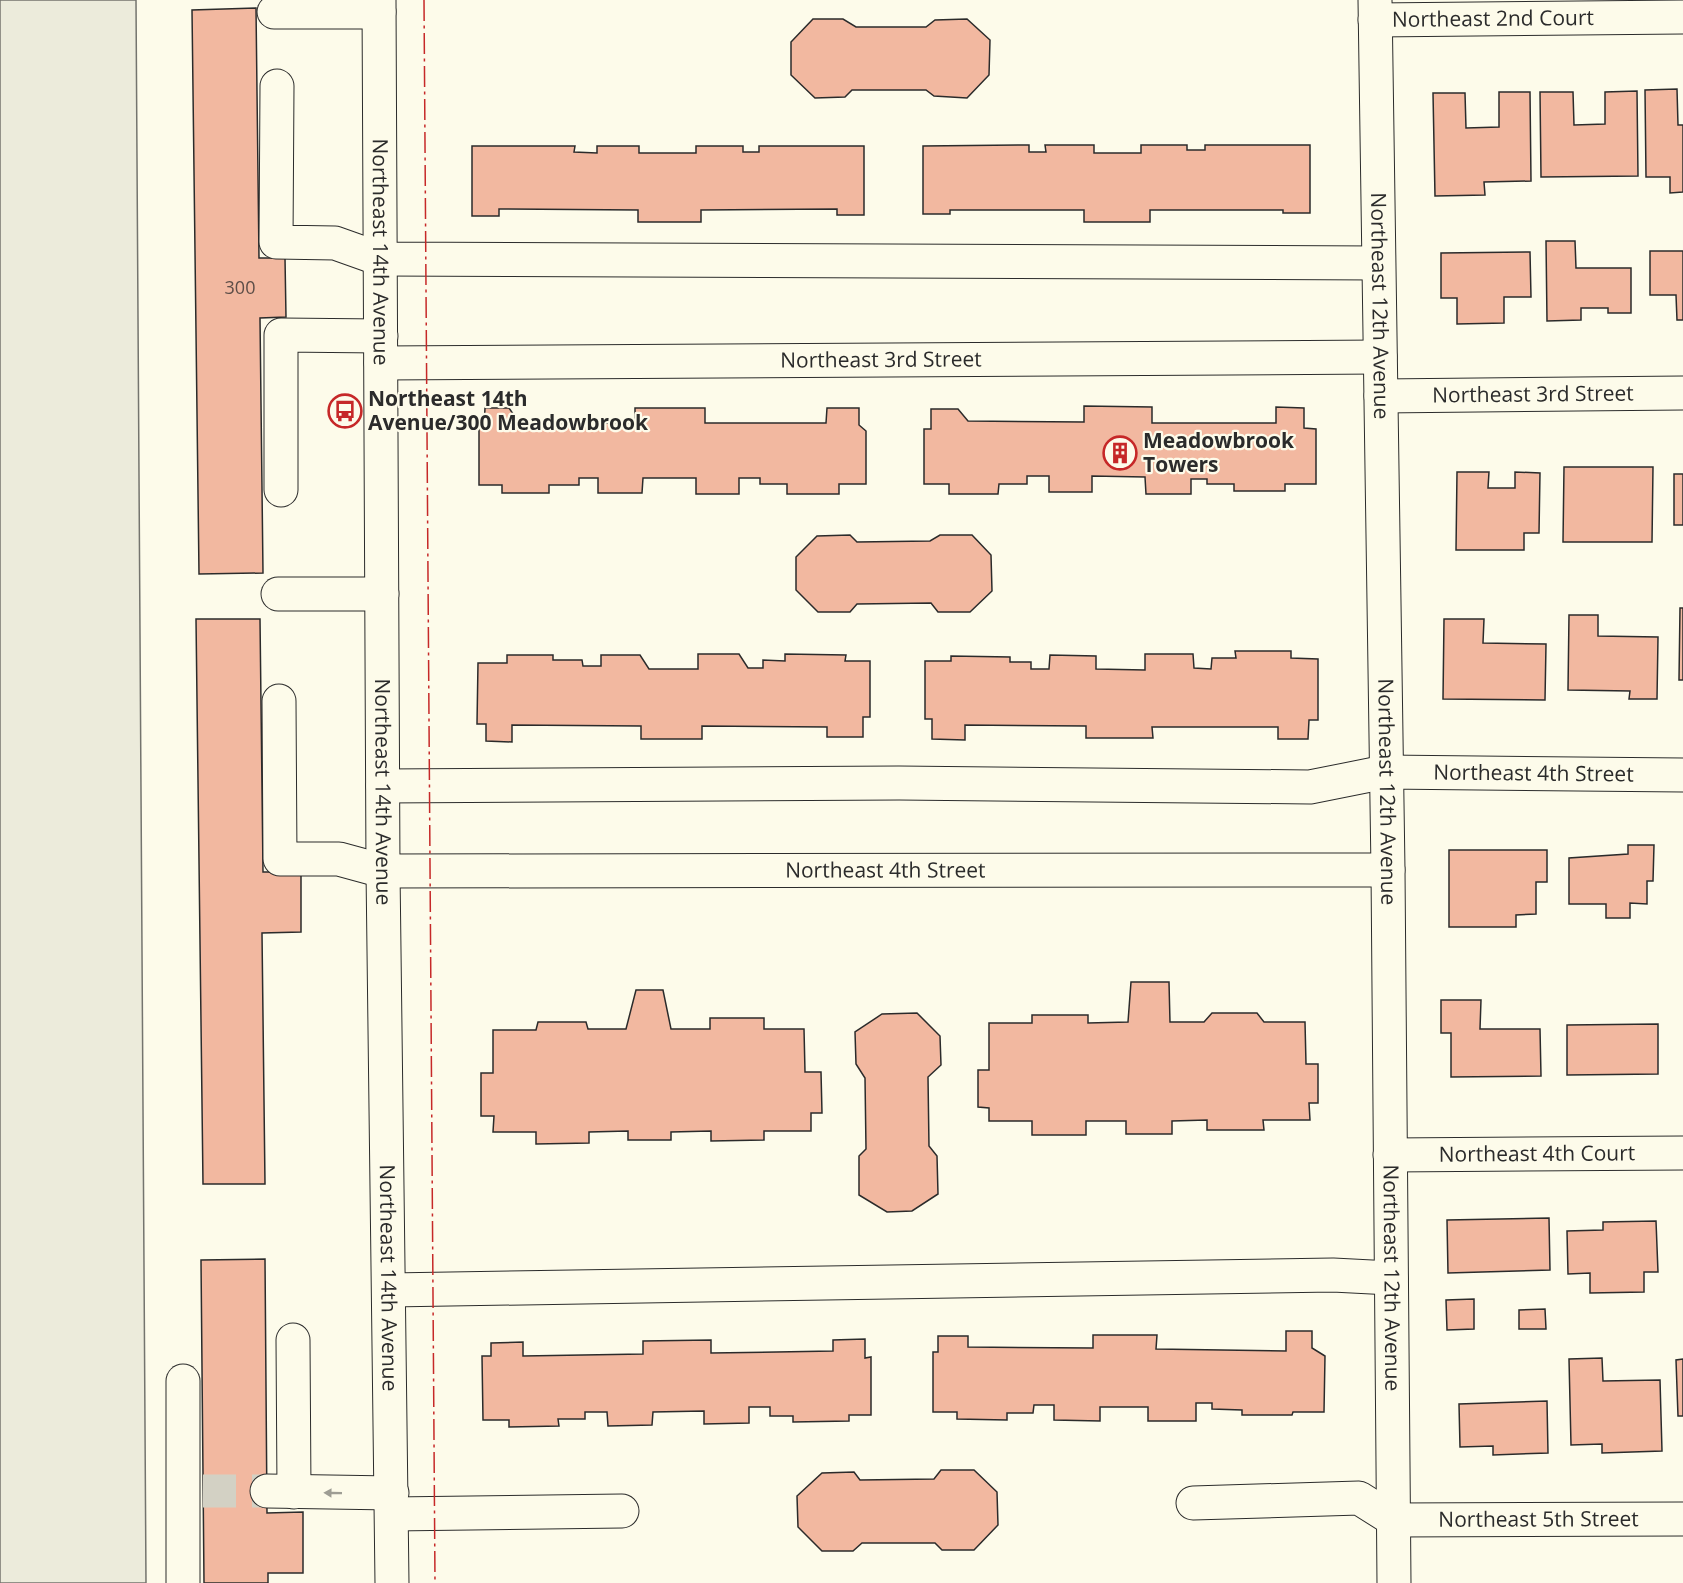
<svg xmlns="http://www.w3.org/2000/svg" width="1683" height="1583" viewBox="0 0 1683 1583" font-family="'Open Sans',sans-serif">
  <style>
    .green { fill: #ecebdb; stroke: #74746e; stroke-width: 1.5 }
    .building { fill: #f2b8a0; stroke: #2b2b2b; stroke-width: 1.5 }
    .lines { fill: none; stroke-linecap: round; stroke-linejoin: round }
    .minor-tunnel { stroke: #d3d1c4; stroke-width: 33; stroke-dasharray: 33 16; stroke-linecap: butt }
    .minor-casing { stroke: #2b2b2b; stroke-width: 35 }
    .minor { stroke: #fdfbea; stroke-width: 33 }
    .power { stroke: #c62828; stroke-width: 1.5; stroke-dasharray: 21 4.5 3 4.5; stroke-linecap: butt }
    .oneway { fill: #9e9d94 }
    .labels { text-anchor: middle; stroke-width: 4.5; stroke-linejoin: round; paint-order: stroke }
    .number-label { font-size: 18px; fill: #5d4e48 }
    .street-label { font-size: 21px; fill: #2b2b2b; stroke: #fdfbea }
    .poi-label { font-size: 21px; font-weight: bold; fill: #2b2b2b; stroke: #fdfbea; text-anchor: start }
  </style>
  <rect width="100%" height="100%" fill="#fdfbea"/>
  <path class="green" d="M0 0H136L146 1583H0Z"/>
  <path class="building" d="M256 8 259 258H285L286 317 260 318 263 573 199 574 192 10Z
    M813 19H843L856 27H926L935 20 967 19 990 40 989 75 967 98 934 96 926 90H852L845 97 815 98 791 75V42Z
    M1677 89 1678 125H1683V192L1670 193V177H1646L1645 90Z
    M1637 91 1638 176 1541 177 1540 92H1573L1574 125 1605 124V92Z
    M1499 92H1530L1531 181 1484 182 1485 195 1435 196 1433 93H1465L1466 128 1499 127Z
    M1029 145V152H1046L1045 145H1094V153H1141V145H1187V150H1205V145H1310V213H1283V210H1150V222H1084V210H950V214H923V146Z
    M472 146H575L574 152 597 153V146H639V153H696V146H743V152H759V146H864V215H837V209L701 210V222H638V210L499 209V216H472Z
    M1546 241H1575L1576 268H1631V313H1608V308H1581V320L1547 321Z
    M1650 251H1683V320H1677L1676 295H1650Z
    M1530 252 1531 297H1504V323L1457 324V298H1441V253Z
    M1084 406 1152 407V423H1276V407L1304 408V428L1316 429V484H1285V491H1234V484H1207V479H1191V494H1146L1145 477 1092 476V492H1049V476H1027V484H999L998 494H949V484H924V429H931V409H958L968 421 1084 422Z
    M485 408H509L520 424 635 423V408H705V423H826L827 408H859V425L866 431V484H839V494H787V484H760V478H739V494H696V478H643L642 493H598V478H579V485H549V493H502V485H479V428H484Z
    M1564 467H1653L1652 542H1563Z
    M1457 472H1489L1488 488H1515V472L1540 473 1539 533H1524V550H1456Z
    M1674 474H1683V525H1674Z
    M850 535 857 542 930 541 940 535H972L991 555 992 591 970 612H938L931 603 857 604 850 612H818L796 590V557L817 536Z
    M1680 608H1683V680H1679Z
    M1569 615H1598V636L1658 637 1657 699H1629L1630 691 1568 690Z
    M196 619H260L263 872H301V932L262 933 265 1184H203Z
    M1444 619H1484L1483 643 1546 644 1545 700 1443 699Z
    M1235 651H1291V658L1318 659V720H1309L1308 739H1278V727H1152L1153 738H1086V726L965 725V740L932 739V719H925V661H951V656L1010 657V662H1031V669H1049L1050 655 1096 656V669L1145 670V654H1193L1194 668 1211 669 1212 658H1236Z
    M698 654H739L748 668H763V660L785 661V654L846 655 845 661H870V717H863V737H827V727L702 726V739H641V726L512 725V742L486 741V724H477L478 663H507V655H553V660H582L583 666H601V655H640L649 669H698Z
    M1628 845H1654L1653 881H1647V904L1630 903V918H1606V904H1569V858L1628 854Z
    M1449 850H1547V882H1536V914L1516 915V927H1449Z
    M1131 982H1169L1170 1022H1204L1212 1013H1257L1264 1022H1305L1306 1064H1318V1103H1309L1310 1120H1263L1264 1130H1207V1120L1172 1121V1134H1126V1121H1086V1135H1032V1121H989V1108L978 1107V1070H989V1023H1032V1015H1088V1023L1128 1022Z
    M636 990H663L671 1029H710V1018H764V1029H804L805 1072H821L822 1113H811V1131H764V1140L711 1141V1131L671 1132V1140H628V1131L589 1132V1143L536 1144V1132H493L494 1116H481V1073H493V1030H536L538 1022H586L588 1029H626Z
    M1441 1000H1481L1480 1029H1540L1541 1076 1451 1077V1033H1441Z
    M917 1013 940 1036 941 1065 928 1077 929 1146 937 1156 938 1194 912 1211 887 1212 859 1195V1156L866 1149 865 1078 856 1064 855 1032 882 1014Z
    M1658 1024V1074L1567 1075V1025Z
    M1549 1218 1550 1270 1448 1273 1447 1220Z
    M1656 1221 1658 1272H1644V1292L1590 1293V1273L1568 1274 1567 1231 1603 1230V1222Z
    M265 1259 267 1513 303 1512V1573H268V1583H204L201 1260Z
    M1474 1299V1329L1447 1330 1446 1300Z
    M1545 1309 1546 1329H1519V1310Z
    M1286 1331H1312V1348L1325 1356 1324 1412H1293L1292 1415H1242V1410L1212 1409V1403H1196V1421H1148V1407H1100V1421L1054 1420V1405H1034L1033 1413H1007V1420L957 1419V1412H933V1352H938V1336H968V1347L1093 1348V1335H1157L1156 1349 1286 1351Z
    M865 1339V1358L871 1357V1415H849V1421L793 1422V1416H770V1407H749V1423L704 1424V1411L653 1412 652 1425 608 1426 607 1412H585V1419H558L559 1426 509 1427V1420H483L482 1356H491V1343L523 1342V1356L643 1354V1341L711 1340V1353L833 1351V1340Z
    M1602 1358 1603 1381 1660 1380 1662 1451 1602 1453V1444L1571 1445 1569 1359Z
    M1683 1359V1416H1678L1676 1360Z
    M1547 1401 1548 1453 1493 1455V1446L1460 1447 1459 1404Z
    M941 1470H974L997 1492 998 1525 974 1550H942L935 1543H862L853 1551H822L798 1527 797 1496 822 1473 854 1472 860 1480 934 1479Z"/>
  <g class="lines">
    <path class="minor-tunnel" d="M203 1491H267"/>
    <defs>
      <g id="minor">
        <path id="s1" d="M379 0 383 871 392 1583"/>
        <path id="s2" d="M1375 0 1388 870 1394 1583"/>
        <path d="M274 12H379"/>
        <path id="s3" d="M1375 20 1683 17"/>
        <path d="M277 86 276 242 335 243 380 259 1378 263"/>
        <path id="s4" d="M381 363 1380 357"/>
        <path id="s5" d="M1381 396 1683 393"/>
        <path d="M281 490V335L381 336"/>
        <path d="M278 594H382"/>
        <path id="s6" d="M279 701 280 859H339L383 871 1388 870"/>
        <path id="s7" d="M383 786 899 783 1310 787 1385 772 1683 775"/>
        <path id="s8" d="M1390 1155 1683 1153"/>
        <path d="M390 1290 1333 1275 1391 1278"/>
        <path d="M293 1340 294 1492"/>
        <path d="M183 1381V1583"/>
        <path d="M267 1491 392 1493"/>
        <path id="s9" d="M1193 1503 1359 1498 1394 1520 1683 1519"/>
        <path d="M392 1514 622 1511"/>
      </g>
    </defs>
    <use href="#minor" class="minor-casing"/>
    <use href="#minor" class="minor"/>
    <path class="power" d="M424 0 435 1583"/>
  </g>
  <defs><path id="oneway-solid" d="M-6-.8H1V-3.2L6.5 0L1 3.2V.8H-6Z" transform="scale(1.5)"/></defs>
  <use class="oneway" href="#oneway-solid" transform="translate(333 1493) rotate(-179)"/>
  <defs>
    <symbol id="bus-ring" viewBox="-11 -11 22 22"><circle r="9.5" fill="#fdfbea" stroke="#c62828" stroke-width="1.5"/><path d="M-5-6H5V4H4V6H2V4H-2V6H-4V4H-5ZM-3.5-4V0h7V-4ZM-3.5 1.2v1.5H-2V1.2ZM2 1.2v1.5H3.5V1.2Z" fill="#c62828"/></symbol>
    <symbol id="building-ring" viewBox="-11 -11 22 22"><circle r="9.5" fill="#fdfbea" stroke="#c62828" stroke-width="1.5"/><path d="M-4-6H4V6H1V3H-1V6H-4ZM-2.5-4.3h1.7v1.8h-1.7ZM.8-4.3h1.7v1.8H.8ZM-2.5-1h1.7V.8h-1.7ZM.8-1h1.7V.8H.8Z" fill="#c62828"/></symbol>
  </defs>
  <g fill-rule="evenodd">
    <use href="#bus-ring" x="326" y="392" width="38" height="38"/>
    <use href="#building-ring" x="1101" y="434" width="38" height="38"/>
  </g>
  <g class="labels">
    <g class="number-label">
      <text x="240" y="294">300</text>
    </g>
    <g class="street-label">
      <text dy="7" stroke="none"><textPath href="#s3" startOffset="118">Northeast 2nd Court</textPath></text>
      <text dy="7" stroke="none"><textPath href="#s1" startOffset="252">Northeast 14th Avenue</textPath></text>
      <text dy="7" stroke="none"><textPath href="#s2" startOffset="306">Northeast 12th Avenue</textPath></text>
      <text dy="7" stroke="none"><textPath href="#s4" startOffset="500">Northeast 3rd Street</textPath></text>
      <text dy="7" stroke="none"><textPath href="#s5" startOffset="152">Northeast 3rd Street</textPath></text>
      <text dy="7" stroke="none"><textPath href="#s7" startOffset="1152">Northeast 4th Street</textPath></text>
      <text dy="7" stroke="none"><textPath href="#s2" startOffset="792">Northeast 12th Avenue</textPath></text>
      <text dy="7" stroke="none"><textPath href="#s1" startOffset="792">Northeast 14th Avenue</textPath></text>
      <text dy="7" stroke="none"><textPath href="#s6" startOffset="765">Northeast 4th Street</textPath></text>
      <text dy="7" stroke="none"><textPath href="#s8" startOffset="147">Northeast 4th Court</textPath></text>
      <text dy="7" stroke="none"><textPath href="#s1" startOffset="1278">Northeast 14th Avenue</textPath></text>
      <text dy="7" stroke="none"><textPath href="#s2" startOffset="1278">Northeast 12th Avenue</textPath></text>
      <text dy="7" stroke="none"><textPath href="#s9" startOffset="352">Northeast 5th Street</textPath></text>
    </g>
    <g class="poi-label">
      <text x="368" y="406">Northeast 14th<tspan x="368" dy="24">Avenue/300 Meadowbrook</tspan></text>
      <text x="1143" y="448">Meadowbrook<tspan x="1143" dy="24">Towers</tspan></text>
    </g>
  </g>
</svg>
